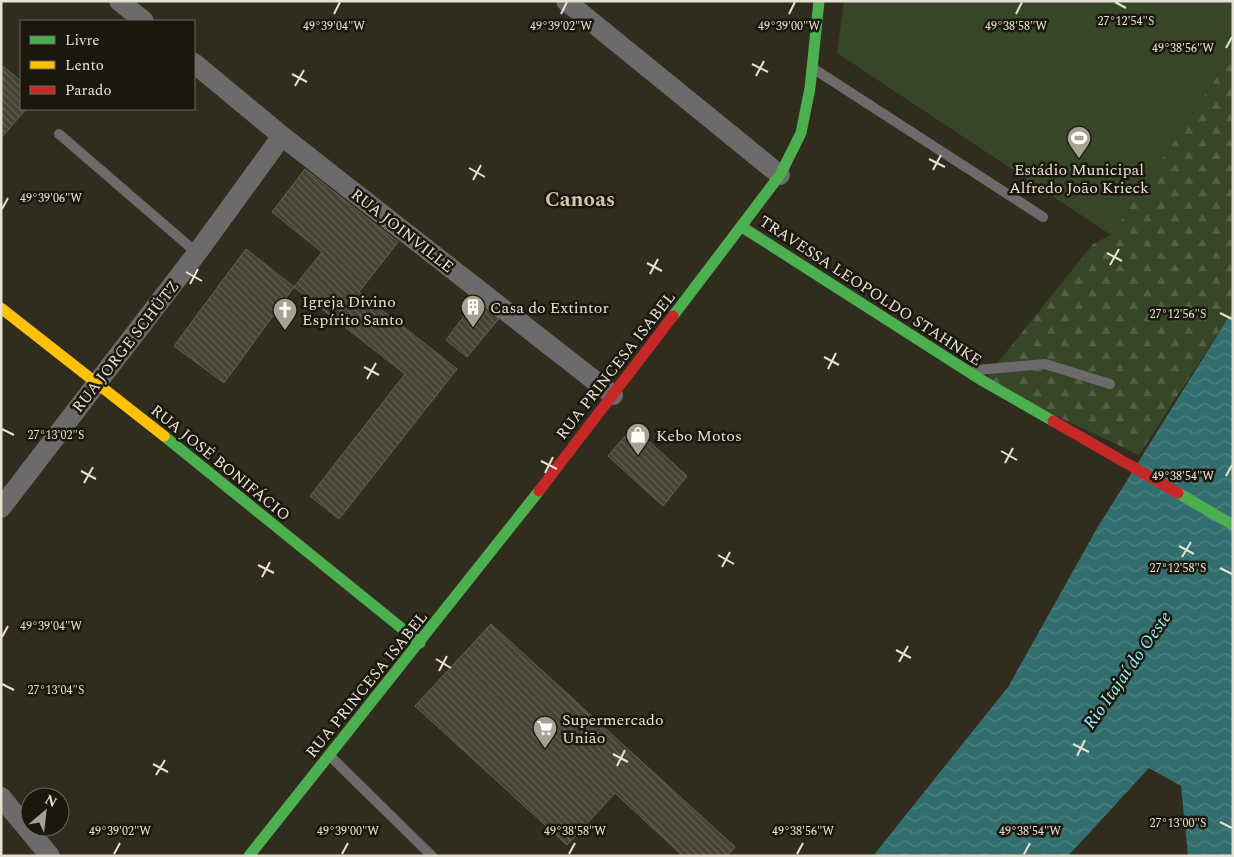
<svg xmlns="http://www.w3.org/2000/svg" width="1234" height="857" viewBox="0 0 1234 857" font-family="Spectral,serif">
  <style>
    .green { fill: #364627 }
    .forest { fill: url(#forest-firs) }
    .water { fill: url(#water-waves) }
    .building { fill: url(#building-back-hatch); stroke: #656256 }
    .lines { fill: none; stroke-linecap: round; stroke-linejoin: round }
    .lane { stroke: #6c6a6b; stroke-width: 10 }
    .street { stroke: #6c6a6b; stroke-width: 20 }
    .fast { stroke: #4caf50; stroke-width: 11 }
    .slow { stroke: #ffc107; stroke-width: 11 }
    .jam { stroke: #c62828; stroke-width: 11 }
    .ticks { fill: none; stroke: #e6e1d2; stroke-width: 2 }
    .labels { text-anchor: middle; stroke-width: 5; stroke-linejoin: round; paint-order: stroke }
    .poi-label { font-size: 16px; fill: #e6e1d2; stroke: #1b170d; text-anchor: start }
    .street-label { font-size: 16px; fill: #e6e1d2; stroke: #1b170d }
    .water-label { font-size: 18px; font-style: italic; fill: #8ff6fa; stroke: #1b170d }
    .district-label { font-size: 21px; font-weight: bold; fill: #d0c6aa; stroke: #1b170d }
    .ticks-label { font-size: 12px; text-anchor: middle; fill: #e6e1d2; stroke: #1b170d; stroke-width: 5; stroke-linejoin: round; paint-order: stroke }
  </style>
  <defs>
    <pattern id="forest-firs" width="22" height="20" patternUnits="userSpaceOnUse" patternTransform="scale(1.25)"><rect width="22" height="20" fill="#364627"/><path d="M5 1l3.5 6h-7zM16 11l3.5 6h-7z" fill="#536045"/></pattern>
    <pattern id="water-waves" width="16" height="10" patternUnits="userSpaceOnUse" patternTransform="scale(1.25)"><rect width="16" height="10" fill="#336e6e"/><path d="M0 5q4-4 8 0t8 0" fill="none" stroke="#518282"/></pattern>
    <pattern id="building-back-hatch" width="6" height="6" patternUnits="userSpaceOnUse" patternTransform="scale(1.25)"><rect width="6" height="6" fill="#464233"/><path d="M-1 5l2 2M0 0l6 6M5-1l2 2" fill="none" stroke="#615d50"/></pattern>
  </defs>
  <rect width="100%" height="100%" fill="#302c1e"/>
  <path class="green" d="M844 1H1233V53L1111 235 837 53Z"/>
  <path class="forest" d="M1233 53V310L1139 455 983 381 1093 244 1111 235Z"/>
  <path class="water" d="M1233 310V856H1188L1181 786 1149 768 1068 856H873L1008 687 1096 530Z"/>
  <path class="building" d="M1 65 21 81V109H26L1 138Z
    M305 169 398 242 359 292 457 369 339 519 310 496 405 374 294 287 322 252 272 212Z
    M246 249 294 287 224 383 174 346Z
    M478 298 501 316 467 357 446 340Z
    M633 427 687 476 663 506 608 456Z
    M491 624 735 847 727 856H683L615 793 567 845 415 706Z"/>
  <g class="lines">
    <path class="lane" d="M814 69 1043 217
      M59 134 197 253
      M977 370 1045 364 1110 384
      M330 756 432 856"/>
    <path class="street" d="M119 1 144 21
      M566 1 780 175
      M194 63 282 136 613 395
      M1 508 197 253 282 136
      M1 797 50 856"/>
    <path class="fast" d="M742 227 983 381 1053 421
      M673 316 780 175 801 133 810 88 819 1
      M164 436 420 643
      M1178 493 1233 525
      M249 856 539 491"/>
    <path class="slow" d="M1 308 164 436"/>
    <path class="jam" d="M1053 421 1178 493
      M539 491 673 316"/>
  </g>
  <path class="ticks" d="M1115 2 1126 8M334 14 340 2M561 14 567 2M789 14 795 2M1016 14 1022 2M1226 48 1232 37M752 64 768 72M292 74 307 82M756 76 764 61M295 86 304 70M929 159 945 167M469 168 485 177M933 170 941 155M473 180 481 165M2 209 8 198M1107 253 1122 261M647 263 662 271M1110 265 1119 249M186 272 202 281M650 274 658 259M190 284 198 269M1220 313 1232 319M824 357 839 365M364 367 379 375M828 369 836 353M367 379 376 363M2 429 14 435M1001 451 1017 460M541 461 557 469M1005 463 1013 448M81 471 96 479M545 473 553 457M1226 476 1232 465M84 483 93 467M1179 546 1194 554M718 555 734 564M1182 557 1191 542M258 565 274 573M722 567 730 552M1220 568 1232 574M262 577 270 562M2 637 8 626M896 650 911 658M436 659 451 668M899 662 908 646M439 671 447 656M2 684 14 690M1073 744 1089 752M613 754 628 762M1077 756 1085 740M153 764 168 772M617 766 625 750M156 775 165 760M1220 822 1232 828M114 854 120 843M342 854 348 843M569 854 575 843M797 854 803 843M1024 854 1030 843"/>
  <defs>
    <symbol id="stadium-pin" viewBox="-11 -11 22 30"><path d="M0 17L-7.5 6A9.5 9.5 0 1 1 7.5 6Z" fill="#a6a293" stroke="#1b170d"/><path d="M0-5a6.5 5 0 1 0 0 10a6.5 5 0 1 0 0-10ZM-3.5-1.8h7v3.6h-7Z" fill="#fff"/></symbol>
    <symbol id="building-pin" viewBox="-11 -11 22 30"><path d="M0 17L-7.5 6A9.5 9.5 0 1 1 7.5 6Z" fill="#a6a293" stroke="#1b170d"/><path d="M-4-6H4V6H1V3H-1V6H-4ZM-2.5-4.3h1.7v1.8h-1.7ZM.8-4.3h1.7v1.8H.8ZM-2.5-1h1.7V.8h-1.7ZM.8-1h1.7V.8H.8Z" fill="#fff"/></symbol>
    <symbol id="church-pin" viewBox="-11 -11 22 30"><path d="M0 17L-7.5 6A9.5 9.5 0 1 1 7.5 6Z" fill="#a6a293" stroke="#1b170d"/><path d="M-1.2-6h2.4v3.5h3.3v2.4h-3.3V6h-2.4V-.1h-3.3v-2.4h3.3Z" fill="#fff"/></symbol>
    <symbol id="shop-pin" viewBox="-11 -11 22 30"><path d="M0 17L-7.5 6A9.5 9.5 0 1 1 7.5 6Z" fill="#a6a293" stroke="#1b170d"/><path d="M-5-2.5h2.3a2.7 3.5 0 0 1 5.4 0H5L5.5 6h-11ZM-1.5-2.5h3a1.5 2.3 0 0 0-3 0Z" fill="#fff"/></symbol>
    <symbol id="supermarket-pin" viewBox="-11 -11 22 30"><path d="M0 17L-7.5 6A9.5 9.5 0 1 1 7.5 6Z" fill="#a6a293" stroke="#1b170d"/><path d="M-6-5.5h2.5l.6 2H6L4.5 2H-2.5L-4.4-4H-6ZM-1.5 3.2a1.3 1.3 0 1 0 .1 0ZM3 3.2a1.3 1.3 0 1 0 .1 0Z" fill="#fff"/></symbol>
  </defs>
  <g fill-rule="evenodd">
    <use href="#stadium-pin" x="1065" y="124" width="28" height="38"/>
    <use href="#building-pin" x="459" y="293" width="28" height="38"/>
    <use href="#church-pin" x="271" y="296" width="28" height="38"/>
    <use href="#shop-pin" x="624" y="421" width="28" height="38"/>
    <use href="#supermarket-pin" x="531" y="714" width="28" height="38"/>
  </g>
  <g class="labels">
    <g class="poi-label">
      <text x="1079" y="175" text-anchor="middle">Estádio Municipal<tspan x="1079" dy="18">Alfredo João Krieck</tspan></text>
      <text x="302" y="307">Igreja Divino<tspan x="302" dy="18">Espírito Santo</tspan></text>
      <text x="490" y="313">Casa do Extintor</text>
      <text x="656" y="441">Kebo Motos</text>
      <text x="562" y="725">Supermercado<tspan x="562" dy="18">União</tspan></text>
    </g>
    <g class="street-label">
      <text transform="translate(403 230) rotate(38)" y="6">RUA JOINVILLE</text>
      <text transform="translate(871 290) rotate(33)" y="6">TRAVESSA LEOPOLDO STAHNKE</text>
      <text transform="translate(125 346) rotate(-52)" y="6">RUA JORGE SCHÜTZ</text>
      <text transform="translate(615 365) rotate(-52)" y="6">RUA PRINCESA ISABEL</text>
      <text transform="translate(221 462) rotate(39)" y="6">RUA JOSÉ BONIFÁCIO</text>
      <text transform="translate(366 684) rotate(-51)" y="6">RUA PRINCESA ISABEL</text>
    </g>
    <g class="water-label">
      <text transform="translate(1127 670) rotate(-55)" y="6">Rio Itajaí do Oeste</text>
    </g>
    <g class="district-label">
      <text x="580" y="206">Canoas</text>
    </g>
  </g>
  <g class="ticks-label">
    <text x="1126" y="25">27°12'54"S</text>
    <text x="334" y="30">49°39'04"W</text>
    <text x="561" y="30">49°39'02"W</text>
    <text x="789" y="30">49°39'00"W</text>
    <text x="1016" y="30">49°38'58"W</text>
    <text x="1183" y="52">49°38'56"W</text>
    <text x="51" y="202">49°39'06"W</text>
    <text x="1178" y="318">27°12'56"S</text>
    <text x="56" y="439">27°13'02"S</text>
    <text x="1183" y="480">49°38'54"W</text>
    <text x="1178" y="572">27°12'58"S</text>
    <text x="51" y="630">49°39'04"W</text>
    <text x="56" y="694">27°13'04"S</text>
    <text x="1178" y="827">27°13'00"S</text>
    <text x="120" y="835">49°39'02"W</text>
    <text x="348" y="835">49°39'00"W</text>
    <text x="575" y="835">49°38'58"W</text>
    <text x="803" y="835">49°38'56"W</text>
    <text x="1030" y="835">49°38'54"W</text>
  </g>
  <rect width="1234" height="857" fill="none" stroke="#e6e1d2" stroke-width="5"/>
  <rect x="20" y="20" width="175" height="90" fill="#1b170d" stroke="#6c685c"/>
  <rect x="30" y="36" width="25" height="8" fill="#4caf50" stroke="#6c685c"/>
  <text x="65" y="45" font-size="15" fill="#e6e1d2">Livre</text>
  <rect x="30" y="61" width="25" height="8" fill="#ffc107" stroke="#6c685c"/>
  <text x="65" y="70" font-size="15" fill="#e6e1d2">Lento</text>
  <rect x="30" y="86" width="25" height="8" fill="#c62828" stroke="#6c685c"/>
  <text x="65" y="95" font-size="15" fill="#e6e1d2">Parado</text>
  <g transform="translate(45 812) rotate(28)"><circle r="24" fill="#1b170d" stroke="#6c685c"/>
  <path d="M0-4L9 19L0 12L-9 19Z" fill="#a6a293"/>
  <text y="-8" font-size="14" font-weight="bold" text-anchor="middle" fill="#e6e1d2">N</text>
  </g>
</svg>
